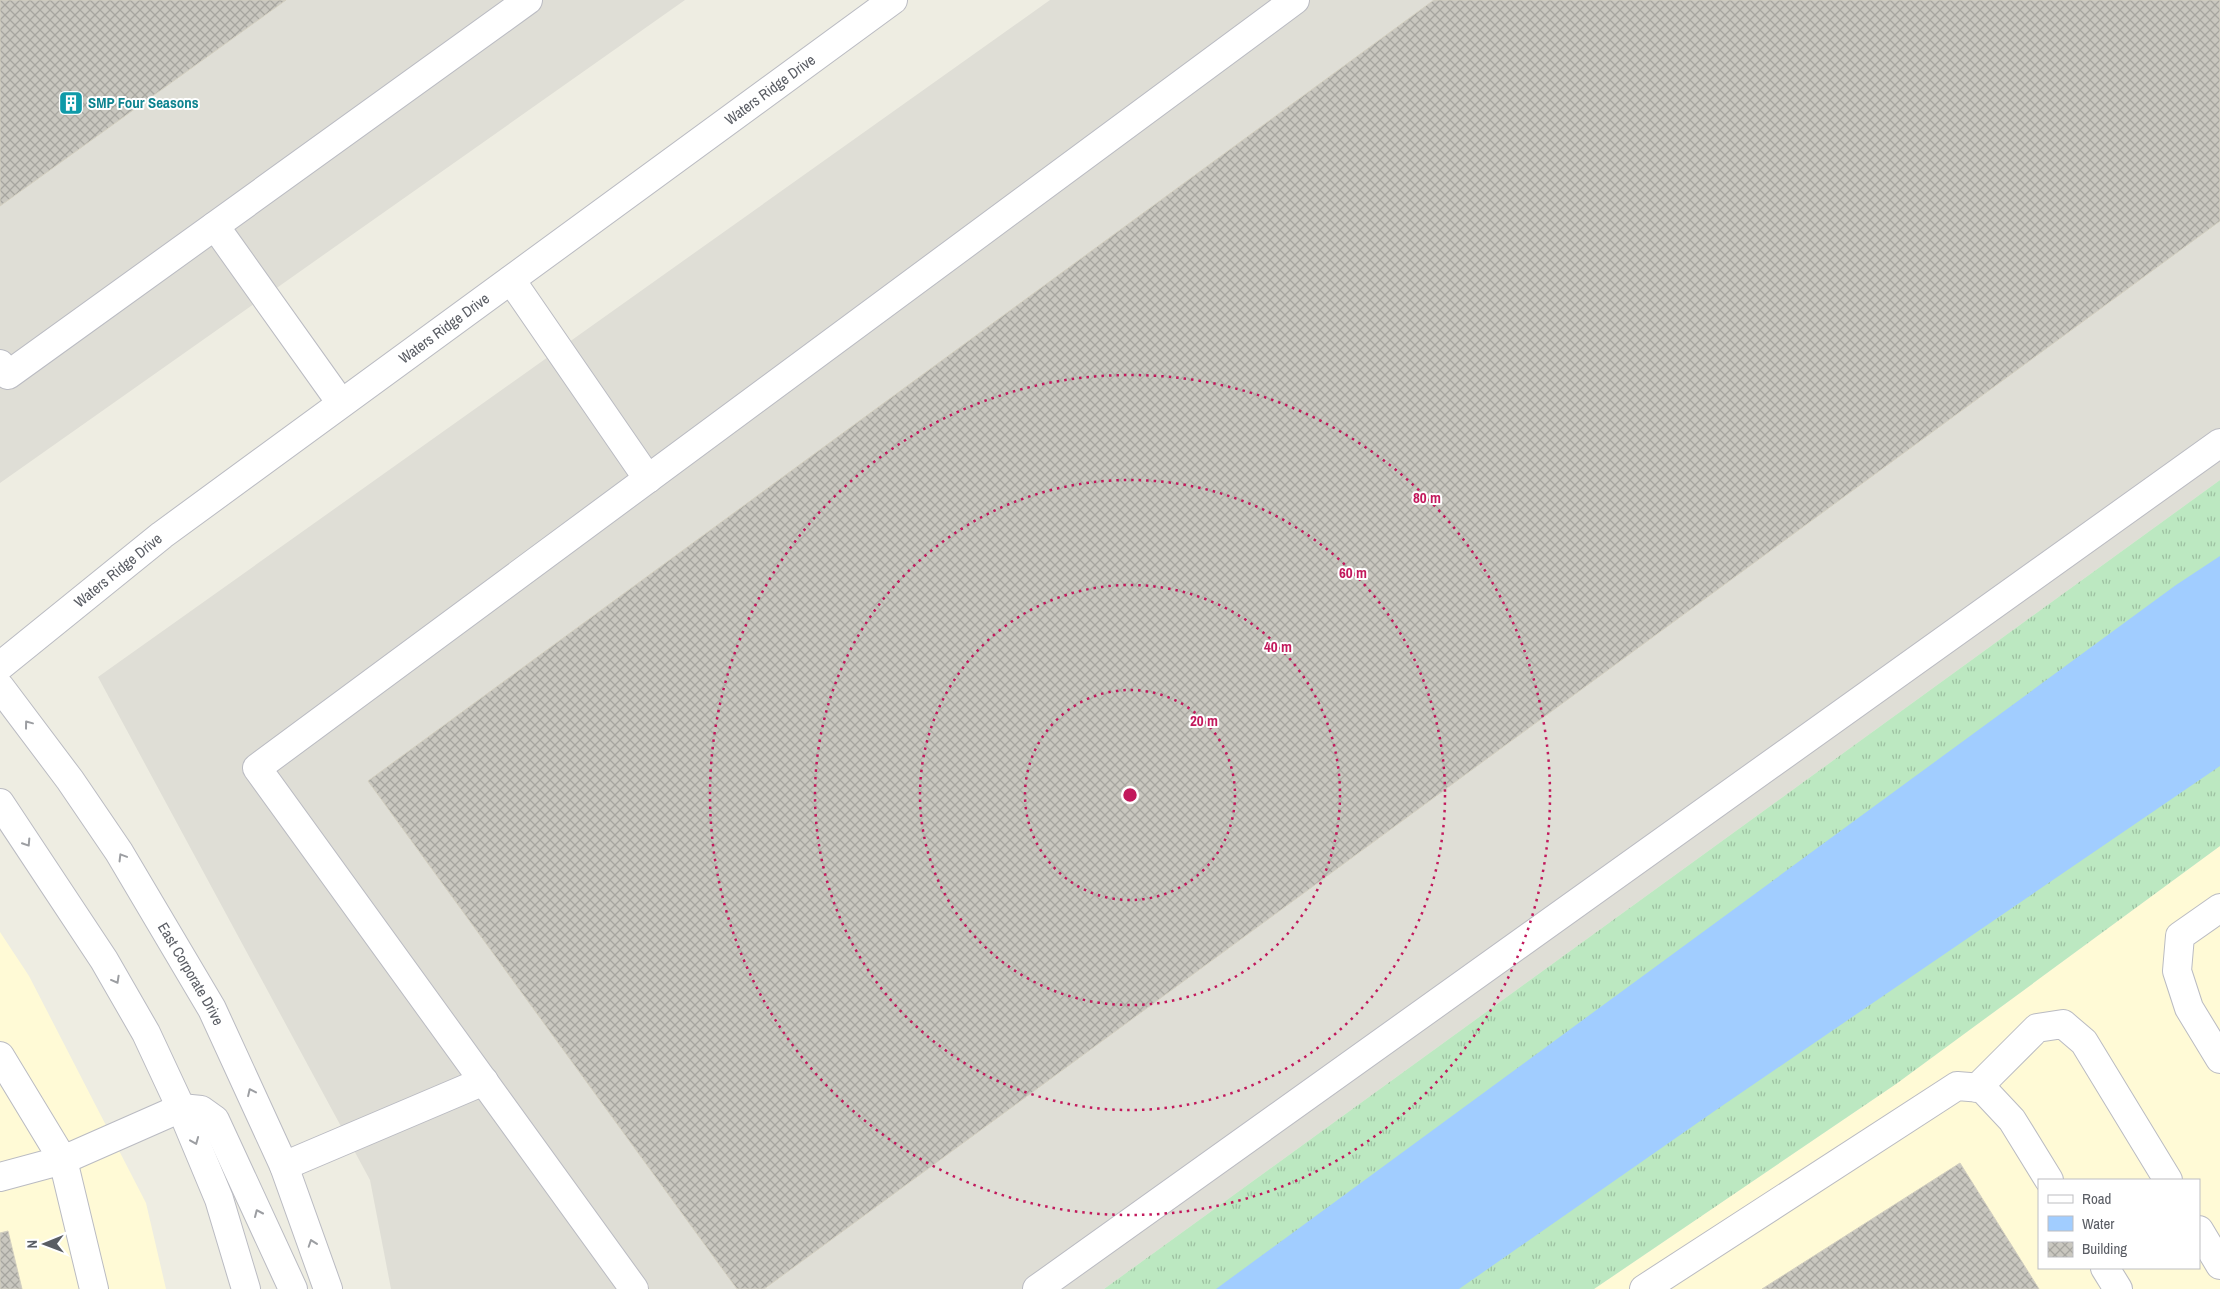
<svg xmlns="http://www.w3.org/2000/svg" width="2220" height="1289" viewBox="0 0 2220 1289" font-family="'Archivo Narrow',sans-serif">
  <style>
    .commercial { fill: #fffad6; fill-rule: evenodd }
    .industrial { fill: #dfded6 }
    .grass { fill: url(#grass-tufts) }
    .water { fill: #a1cdff }
    .building { fill: url(#building-cross-hatch); stroke: #d3cfc0 }
    .lines { fill: none; stroke-linecap: round; stroke-linejoin: round }
    .minor-casing { stroke: #babbc2; stroke-width: 30 }
    .minor { stroke: #fff; stroke-width: 28 }
    .oneway { stroke: #9c9ea2 }
    .ring { fill: none; stroke: #c2185b; stroke-width: 2.5; stroke-dasharray: 2.5 5 }
    .labels { text-anchor: middle; stroke-width: 4; stroke-linejoin: round; paint-order: stroke }
    .street-label { font-size: 15px; fill: #5a5d64; stroke: #fff }
    .culture-label { font-size: 15px; font-weight: bold; fill: #0d838f; stroke: #fff; text-anchor: start }
    .centre { fill: #c2185b; stroke: #fff; stroke-width: 2.5 }
    .ring-label { font-size: 15px; text-anchor: middle; font-weight: bold; fill: #c2185b; stroke: #fff; stroke-width: 4; stroke-linejoin: round; paint-order: stroke }
  </style>
  <defs>
    <pattern id="grass-tufts" width="24" height="20" patternUnits="userSpaceOnUse" patternTransform="scale(1.25)"><rect width="24" height="20" fill="#bce8c1"/><path d="M3 7l-1-3M5 7V3M7 7l1-3M15 17l-1-3M17 17v-4M19 17l1-3" fill="none" stroke="#9cbfa0"/></pattern>
    <pattern id="building-cross-hatch" width="8" height="8" patternUnits="userSpaceOnUse" patternTransform="scale(1.25)"><rect width="8" height="8" fill="#c9c7bf"/><path d="M0 0l8 8M0 8l8-8" fill="none" stroke="#a6a59f"/></pattern>
  </defs>
  <rect width="100%" height="100%" fill="#eeede2"/>
  <path class="commercial" d="M2220 846V1289H1594L1896 1084ZM2039 1180H2199V1268H2039Z
    M0 932 29 976 146 1203 166 1289H0Z"/>
  <path class="industrial" d="M0 0H685L0 483Z
    M1050 0H2220V480L1104 1289H391L370 1180 98 677Z"/>
  <path class="grass" d="M2220 480V846L1896 1084 1594 1289H1104Z"/>
  <path class="water" d="M2220 556V766L1716 1110 1459 1289H1216L2176 585Z"/>
  <path class="building" d="M0 0H286L0 206Z
    M1434 0H2220V221L764 1289H737L368 781Z
    M1960 1163 2039 1289H1762Z
    M8 1231 22 1289H0V1233Z"/>
  <g class="lines">
    <defs>
      <g id="minor">
        <path d="M215 226 341 403"/>
        <path d="M511 280 648 479"/>
        <path d="M0 364 8 375 528 0"/>
        <path id="s1" d="M0 666 162 535 893 0"/>
        <path id="s2" d="M0 687 70 780 119 852 212 1009 284 1166 328 1289"/>
        <path d="M0 803 104 960 146 1033 181 1108 219 1199 246 1289"/>
        <path d="M2220 908 2180 936 2177 971 2189 1008 2220 1059"/>
        <path d="M0 1056 63 1160 181 1108 201 1110 215 1120 293 1289"/>
        <path d="M1977 1088 2037 1028 2063 1024 2084 1042 2168 1180"/>
        <path d="M284 1166 484 1081"/>
        <path d="M0 1177 63 1160 94 1289"/>
        <path d="M2199 1230 2220 1265"/>
        <path d="M2105 1268 2118 1289"/>
        <path d="M634 1289 257 768 1295 0"/>
        <path d="M1037 1289 2220 443"/>
        <path d="M1644 1289 1957 1086 1982 1088 2012 1120 2049 1180"/>
      </g>
    </defs>
    <use href="#minor" class="minor-casing"/>
    <use href="#minor" class="minor"/>
  </g>
  <defs><path id="oneway-chevron" d="M-2-3.5L2.5 0L-2 3.5" fill="none" stroke-width="1.6" stroke-linecap="round" stroke-linejoin="round" transform="scale(1.25)"/></defs>
  <g class="oneway">
    <use href="#oneway-chevron" transform="translate(28 724) rotate(-127)"/>
    <use href="#oneway-chevron" transform="translate(27 843) rotate(57)"/>
    <use href="#oneway-chevron" transform="translate(122 857) rotate(-121)"/>
    <use href="#oneway-chevron" transform="translate(116 980) rotate(61)"/>
    <use href="#oneway-chevron" transform="translate(251 1092) rotate(-115)"/>
    <use href="#oneway-chevron" transform="translate(195 1141) rotate(68)"/>
    <use href="#oneway-chevron" transform="translate(258 1213) rotate(-114)"/>
    <use href="#oneway-chevron" transform="translate(312 1243) rotate(-109)"/>
  </g>
  <g class="ring">
    <circle cx="1130" cy="795" r="105"/>
    <circle cx="1130" cy="795" r="210"/>
    <circle cx="1130" cy="795" r="315"/>
    <circle cx="1130" cy="795" r="420"/>
  </g>
  <defs>
    <symbol id="building-square" viewBox="-11 -11 22 22"><rect x="-9" y="-9" width="18" height="18" rx="4" fill="#0f9aa8" stroke="#fff"/><path d="M-4-6H4V6H1V3H-1V6H-4ZM-2.5-4.3h1.7v1.8h-1.7ZM.8-4.3h1.7v1.8H.8ZM-2.5-1h1.7V.8h-1.7ZM.8-1h1.7V.8H.8Z" fill="#fff"/></symbol>
  </defs>
  <g fill-rule="evenodd">
    <use href="#building-square" x="57" y="89" width="28" height="28"/>
  </g>
  <g class="labels">
    <g class="street-label">
      <text dy="5" stroke="none"><textPath href="#s1" startOffset="962">Waters Ridge Drive</textPath></text>
      <text dy="5" stroke="none"><textPath href="#s1" startOffset="558">Waters Ridge Drive</textPath></text>
      <text dy="5" stroke="none"><textPath href="#s1" startOffset="152">Waters Ridge Drive</textPath></text>
      <text dy="5" stroke="none"><textPath href="#s2" startOffset="345">East Corporate Drive</textPath></text>
    </g>
    <g class="culture-label">
      <text x="88" y="108">SMP Four Seasons</text>
    </g>
  </g>
  <circle cx="1130" cy="795" r="8" class="centre"/>
  <g class="ring-label">
    <text x="1427" y="503">80 m</text>
    <text x="1353" y="578">60 m</text>
    <text x="1278" y="652">40 m</text>
    <text x="1204" y="726">20 m</text>
  </g>
  <rect x="2038" y="1179" width="162" height="90" fill="#ffffff" stroke="#bdbec1"/>
  <rect x="2048" y="1195" width="25" height="8" fill="#ffffff" stroke="#bdbec1"/>
  <text x="2082" y="1204" font-size="15" fill="#5a5d64">Road</text>
  <rect x="2048" y="1216" width="25" height="15" fill="#a1cdff" stroke="#bdbec1"/>
  <text x="2082" y="1229" font-size="15" fill="#5a5d64">Water</text>
  <rect x="2048" y="1242" width="25" height="15" fill="url(#building-cross-hatch)" stroke="#bdbec1"/>
  <text x="2082" y="1254" font-size="15" fill="#5a5d64">Building</text>
  <g transform="translate(45 1244) rotate(269)" stroke="#ffffff" stroke-width="4" paint-order="stroke">
  <path d="M0-4L9 19L0 12L-9 19Z" fill="#5a5d64"/>
  <text y="-8" font-size="14" font-weight="bold" text-anchor="middle" fill="#5a5d64">N</text>
  </g>
</svg>
